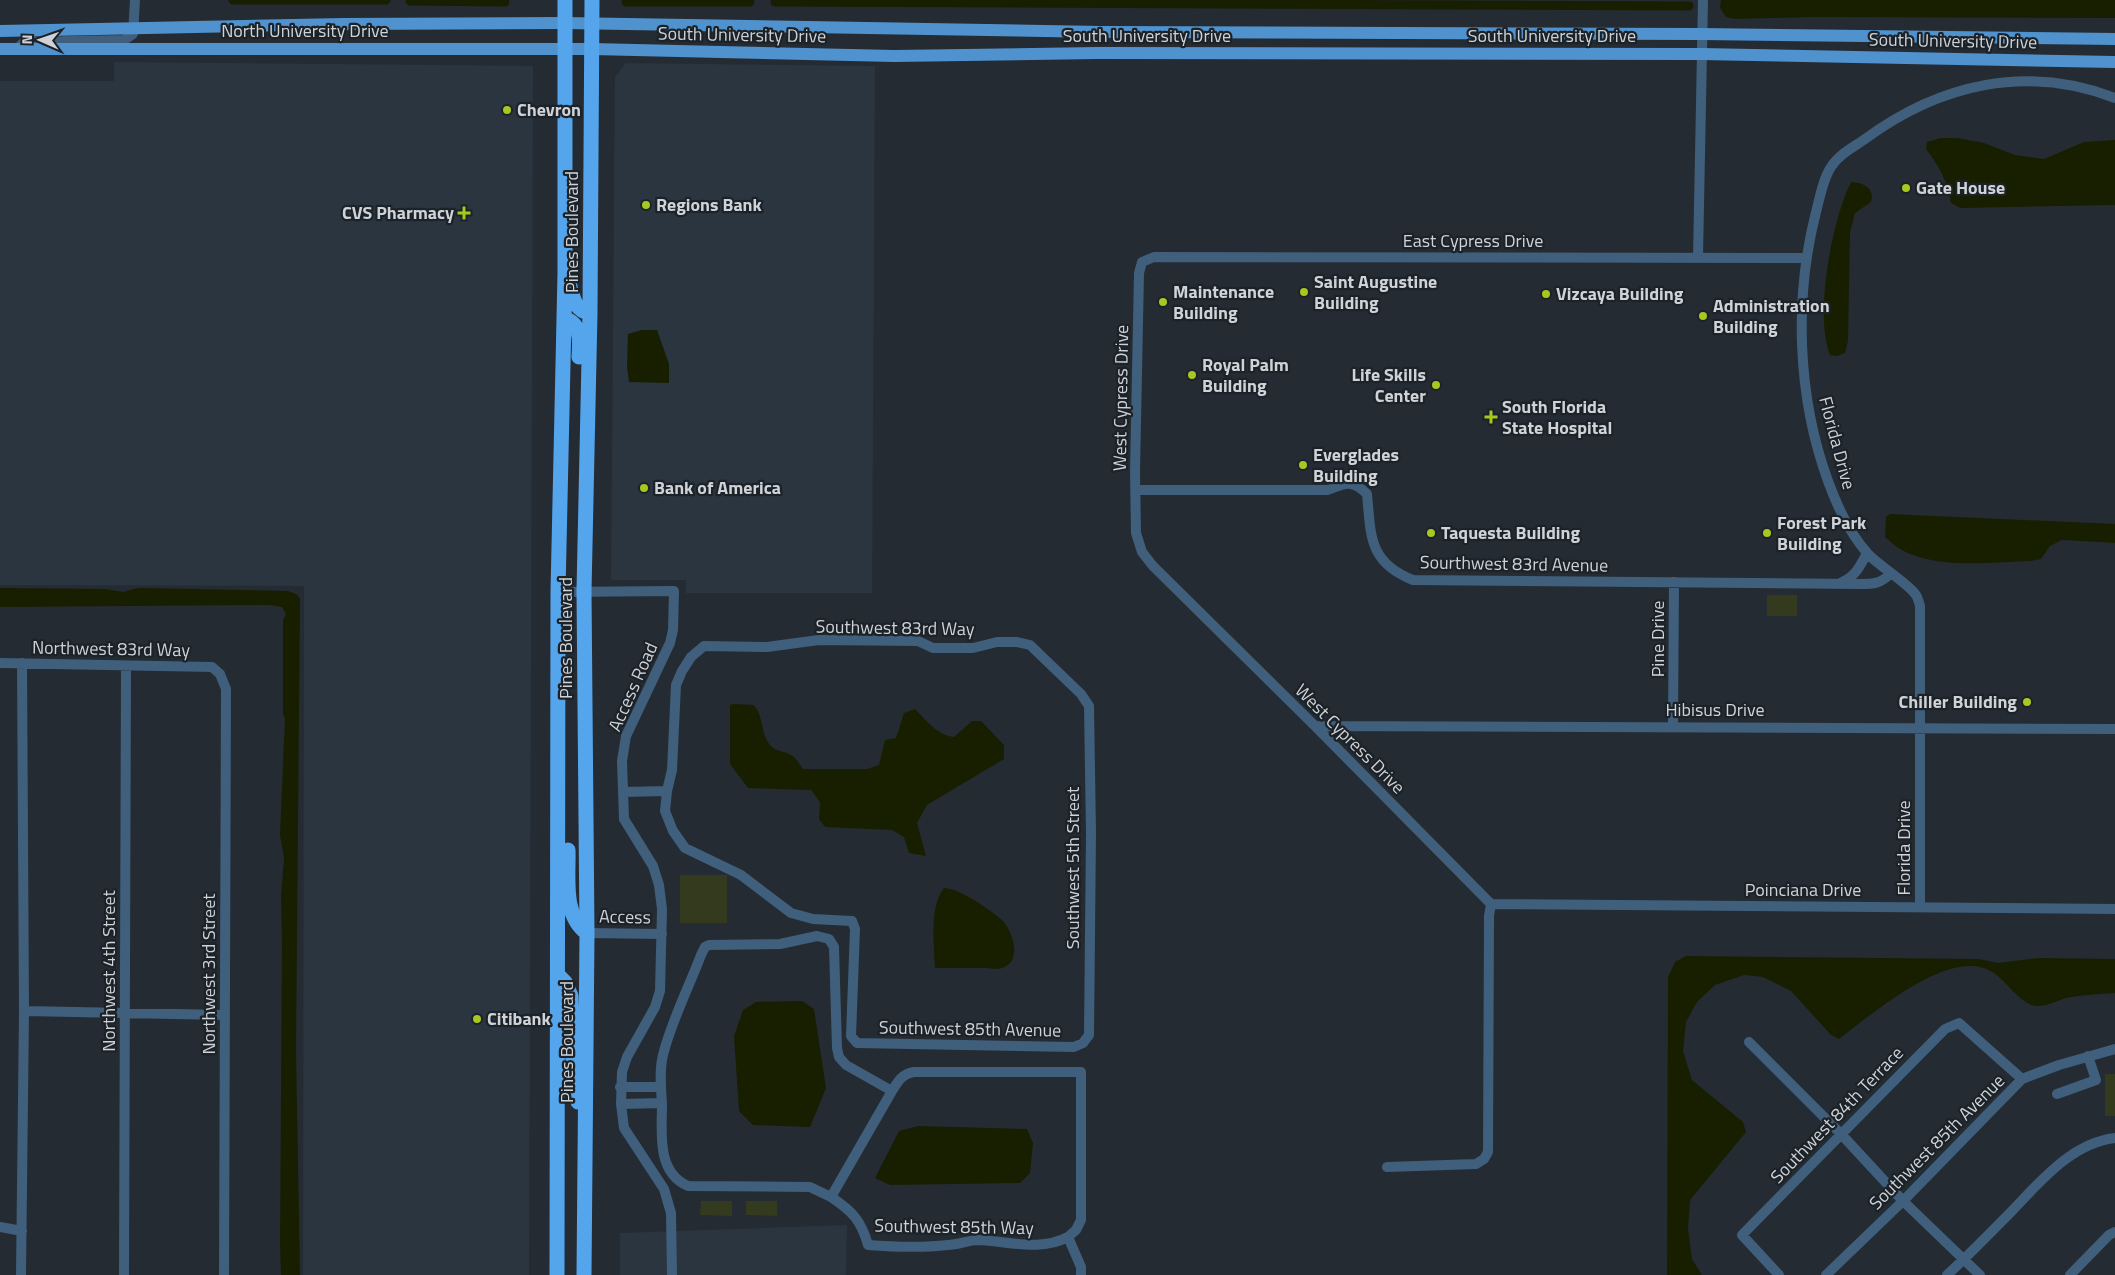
<svg xmlns="http://www.w3.org/2000/svg" width="2115" height="1275" viewBox="0 0 2115 1275" font-family="'Titillium Web',sans-serif">
  <style>
    .built { fill: #2a3540 }
    .green { fill: #333a1e }
    .water { fill: #181f00 }
    .lines { fill: none; stroke-linecap: round; stroke-linejoin: round }
    .canal { stroke: #181f00; stroke-width: 9 }
    .street { stroke: #405f7c; stroke-width: 10 }
    .primary { stroke: #5092cd; stroke-width: 12 }
    .highway { stroke: #55a5ec; stroke-width: 15 }
    .poi-dot { fill: #a7c81f; stroke: #1b2228; stroke-width: 2 }
    .labels { text-anchor: middle; stroke-width: 4.5; stroke-linejoin: round; paint-order: stroke }
    .street-label { font-size: 18px; fill: #cfd3d8; stroke: #1b2228 }
    .poi-label { font-size: 18px; font-weight: bold; fill: #cfd3d8; stroke: #1b2228; text-anchor: start }
  </style>
  <rect width="100%" height="100%" fill="#252b32"/>
  <path class="built" d="M114 62 533 66 529 1275H303L304 586 0 585V81H114Z
    M626 63 875 66 872 593H686V580H611L615 77Z
    M847 1225 846 1275H620V1233Z"/>
  <path class="green" d="M1767 595H1797V616H1767Z
    M680 875H727V923H680Z
    M2105 1074H2115V1116H2105Z
    M701 1201H732V1216L700 1215Z
    M746 1201H777V1216L746 1215Z"/>
  <path class="water" d="M1721 0H2115V18L1812 17 1736 19 1726 17 1720 8Z
    M1941 138H1957L1984 143 2015 155 2044 159 2084 142 2115 140V205L1960 208 1951 203C1948 182 1939 166 1926 149L1927 142Z
    M1851 182C1864 183 1875 188 1871 202L1855 213 1850 233 1848 341 1845 353 1837 356 1830 355C1814 315 1832 220 1851 182Z
    M642 330H657L669 364V383L629 382 627 367 628 334Z
    M1890 514 2115 524V543L2062 540 2050 546 2041 559 2031 561C1991 562 1936 570 1900 549 1895 546 1890 541 1885 537L1886 517Z
    M0 588 105 589 124 592 133 589 140 588 288 591 296 594 300 598 296 1051 300 1275H281L280 1246 282 944 281 896 284 858 280 835 285 718 283 715V620L286 614 282 607 269 605 0 607Z
    M733 704 754 705C764 717 760 734 771 746 777 752 786 751 793 756 796 758 800 765 803 769H867L879 765 885 740 896 738 904 713 915 709C927 721 937 735 954 737L972 721H981L1004 745V759L927 805 917 823 926 856 909 853 904 837 892 830 825 827 819 819 820 802 811 790 748 788 730 764V705Z
    M944 888C959 888 989 909 1001 919 1013 930 1023 962 1002 968 997 970 990 968 986 968 969 968 952 968 935 968 934 945 929 907 944 888Z
    M1686 956 1979 959 1998 963 2038 958 2115 959V993C2099 994 2082 995 2066 998 2056 1001 2046 1007 2036 1006 2021 1005 2006 980 1992 972 1951 945 1871 1015 1839 1039L1831 1035 1791 991 1763 977 1744 975 1715 985 1697 1002 1686 1022 1683 1051 1692 1080 1743 1122 1746 1132 1690 1200 1688 1229 1692 1259 1702 1275H1667L1668 977 1675 962Z
    M802 1001 814 1009 826 1088 810 1127 753 1125 739 1111 734 1036 743 1010 756 1002Z
    M918 1126 1027 1129 1033 1143 1030 1173 1020 1183 890 1185 875 1178 899 1131Z"/>
  <g class="lines">
    <path class="canal" d="M233 0H386
      M410 1 505 2
      M626 2H750
      M775 2 1689 6"/>
    <path class="street" d="M17 49 24 42 124 40 133 34 135 0
      M1698 258 1703 0
      M1136 490H1328C1345 483 1352 479 1367 494 1371 535 1368 562 1413 580L1860 584C1873 584 1881 584 1891 573
      M1842 582C1856 576 1860 566 1867 553
      M558 592 674 591 673 630 670 643 626 736 622 761 624 819 653 866 659 885 662 909 660 991 655 1007 627 1057 622 1072 621 1104 624 1128 664 1189 671 1213 672 1275
      M0 663 212 667 220 674 226 689 224 1275
      M1315 726 2115 729
      M1673 726 1674 582
      M623 792 667 791 665 811 673 831 685 848 741 875 791 913 813 919 852 921 855 929 851 1036 857 1043 1074 1047 1083 1043 1089 1035 1091 833 1089 706 1081 694 1030 645 1017 642H997L973 648H933L918 641 819 640 767 647 704 646 691 657 682 671 676 685 672 770 667 791
      M1491 904 1315 726 1153 566 1142 552 1136 533 1135 472 1139 273 1142 262 1154 257 1806 258
      M1491 904 2115 909
      M1920 907V606C1919 603 1918 598 1916 595 1908 583 1879 566 1868 554 1850 534 1837 506 1828 481 1797 396 1794 298 1816 212 1820 197 1823 179 1831 167 1839 154 1854 147 1865 139 1940 84 2026 64 2115 98
      M587 933 662 934
      M24 1011 225 1015
      M1749 1042 1841 1134 1903 1201 1980 1275
      M620 1087H660
      M892 1091 846 1065 839 1057 837 1048 834 947 829 939 817 936 780 944 709 945 705 947 701 955C689 987 671 1022 663 1055 659 1071 661 1088 662 1104 662 1132 656 1172 688 1186L810 1187 831 1197 892 1091C898 1081 902 1074 914 1072H1081V1220L1076 1230 1068 1237 1081 1267V1275
      M2057 1094 2096 1080 2088 1056
      M621 1104 662 1103
      M1387 1167 1476 1164 1484 1159 1488 1152 1489 916 1491 904
      M831 1197C852 1211 861 1220 868 1245 894 1247 922 1248 948 1245 958 1245 969 1240 978 1240 1009 1241 1039 1252 1068 1237
      M0 1227 22 1231
      M21 1275 24 1011 22 663
      M124 1275 126 666
      M1779 1275 1742 1235 1945 1029 1959 1023 2022 1079
      M1826 1275 1903 1201 2022 1079 2059 1065 2115 1049
      M1947 1275C1969 1255 1989 1234 2010 1213 2039 1183 2071 1143 2115 1138
      M2070 1275 2109 1235 2115 1232"/>
    <path class="primary" d="M0 31 344 24 565 23 1101 32 1701 34 2115 39
      M0 49H592L894 56 1097 53 1701 54 2115 62"/>
    <path class="highway" d="M569 283C573 296 574 311 590 313
      M564 318C582 324 580 341 579 357
      M568 850C569 877 562 915 587 933
      M558 975 565 982 571 996 573 1065 578 1102
      M557 1275 558 592 565 273V0
      M584 1275 587 933 584 591 590 313 592 0"/>
  </g>
  <g class="poi-dot">
    <circle cx="507" cy="110" r="5"/>
    <circle cx="1906" cy="188" r="5"/>
    <circle cx="646" cy="205" r="5"/>
    <path d="M461.5 205.5h5v5h5v5h-5v5h-5v-5h-5v-5h5z"/>
    <circle cx="1304" cy="292" r="5"/>
    <circle cx="1546" cy="294" r="5"/>
    <circle cx="1163" cy="302" r="5"/>
    <circle cx="1703" cy="316" r="5"/>
    <circle cx="1192" cy="375" r="5"/>
    <circle cx="1436" cy="385" r="5"/>
    <path d="M1488.5 409.5h5v5h5v5h-5v5h-5v-5h-5v-5h5z"/>
    <circle cx="1303" cy="465" r="5"/>
    <circle cx="644" cy="488" r="5"/>
    <circle cx="1431" cy="533" r="5"/>
    <circle cx="1767" cy="533" r="5"/>
    <circle cx="2027" cy="702" r="5"/>
    <circle cx="477" cy="1019" r="5"/>
  </g>
  <g class="labels">
    <g class="street-label">
      <text x="305" y="37">North University Drive</text>
      <text transform="translate(742 35) rotate(1)" y="6">South University Drive</text>
      <text x="1147" y="42">South University Drive</text>
      <text x="1552" y="42">South University Drive</text>
      <text transform="translate(1953 41) rotate(1)" y="6">South University Drive</text>
      <text transform="translate(572 232) rotate(-90)" y="6">Pines Boulevard</text>
      <text x="1473" y="247">East Cypress Drive</text>
      <text transform="translate(1121 398) rotate(-89)" y="6">West Cypress Drive</text>
      <text transform="translate(1837 443) rotate(75)" y="6">Florida Drive</text>
      <text transform="translate(1514 564) rotate(1)" y="6">Sourthwest 83rd Avenue</text>
      <text transform="translate(895 628) rotate(1)" y="6">Southwest 83rd Way</text>
      <text transform="translate(566 638) rotate(-90)" y="6">Pines Boulevard</text>
      <text transform="translate(1658 639) rotate(-90)" y="6">Pine Drive</text>
      <text transform="translate(111 649) rotate(1)" y="6">Northwest 83rd Way</text>
      <text transform="translate(633 687) rotate(-66)" y="6">Access Road</text>
      <text x="1715" y="716">Hibisus Drive</text>
      <text transform="translate(1350 739) rotate(45)" y="6">West Cypress Drive</text>
      <text transform="translate(1904 848) rotate(-90)" y="6">Florida Drive</text>
      <text transform="translate(1073 868) rotate(-90)" y="6">Southwest 5th Street</text>
      <text x="1803" y="896">Poinciana Drive</text>
      <text transform="translate(625 917) rotate(1)" y="6">Access</text>
      <text transform="translate(109 971) rotate(-90)" y="6">Northwest 4th Street</text>
      <text transform="translate(209 974) rotate(-90)" y="6">Northwest 3rd Street</text>
      <text transform="translate(970 1029) rotate(1)" y="6">Southwest 85th Avenue</text>
      <text transform="translate(567 1042) rotate(-90)" y="6">Pines Boulevard</text>
      <text transform="translate(1837 1115) rotate(-46)" y="6">Southwest 84th Terrace</text>
      <text transform="translate(1937 1142) rotate(-45)" y="6">Southwest 85th Avenue</text>
      <text transform="translate(954 1227) rotate(1)" y="6">Southwest 85th Way</text>
    </g>
    <g class="poi-label">
      <text x="517" y="116">Chevron</text>
      <text x="1916" y="194">Gate House</text>
      <text x="656" y="211">Regions Bank</text>
      <text x="454" y="219" text-anchor="end">CVS Pharmacy</text>
      <text x="1314" y="288">Saint Augustine<tspan x="1314" dy="21">Building</tspan></text>
      <text x="1173" y="298">Maintenance<tspan x="1173" dy="21">Building</tspan></text>
      <text x="1556" y="300">Vizcaya Building</text>
      <text x="1713" y="312">Administration<tspan x="1713" dy="21">Building</tspan></text>
      <text x="1202" y="371">Royal Palm<tspan x="1202" dy="21">Building</tspan></text>
      <text x="1426" y="381" text-anchor="end">Life Skills<tspan x="1426" dy="21">Center</tspan></text>
      <text x="1502" y="413">South Florida<tspan x="1502" dy="21">State Hospital</tspan></text>
      <text x="1313" y="461">Everglades<tspan x="1313" dy="21">Building</tspan></text>
      <text x="654" y="494">Bank of America</text>
      <text x="1777" y="529">Forest Park<tspan x="1777" dy="21">Building</tspan></text>
      <text x="1441" y="539">Taquesta Building</text>
      <text x="2017" y="708" text-anchor="end">Chiller Building</text>
      <text x="487" y="1025">Citibank</text>
    </g>
  </g>
  <g transform="translate(40 40) rotate(272)" stroke="#1b2228" stroke-width="4" paint-order="stroke">
  <path d="M0-4L9 19L0 12L-9 19Z" fill="#cfd3d8"/>
  <text y="-8" font-size="14" font-weight="bold" text-anchor="middle" fill="#cfd3d8">N</text>
  </g>
</svg>
